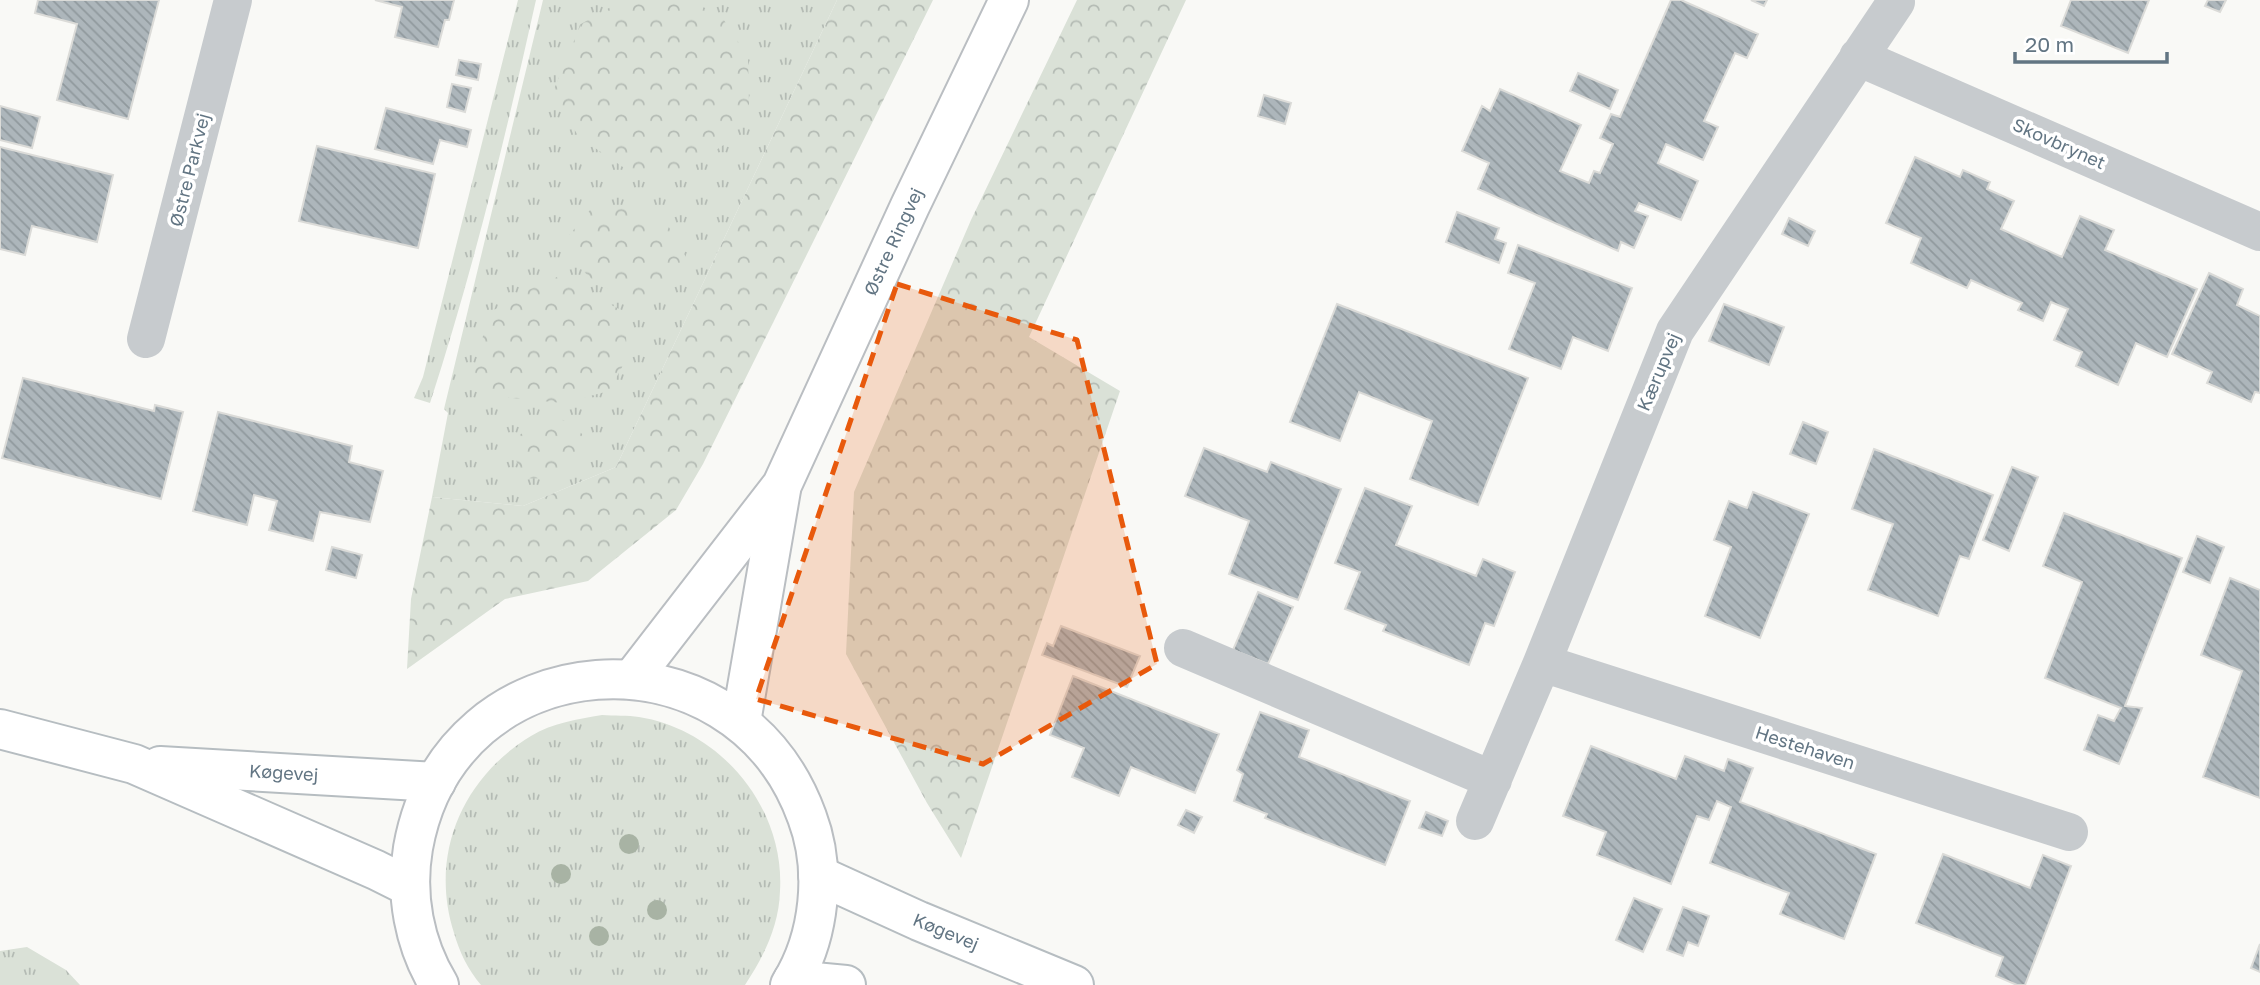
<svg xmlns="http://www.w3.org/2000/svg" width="2260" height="985" viewBox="0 0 2260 985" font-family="'Golos Text',sans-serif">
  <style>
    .grass { fill: url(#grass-tufts) }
    .forest { fill: url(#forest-crowns) }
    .building { fill: url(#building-back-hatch); stroke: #dbdbd8; stroke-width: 2 }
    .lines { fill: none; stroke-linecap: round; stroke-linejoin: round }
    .secondary-casing { stroke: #b6bdc1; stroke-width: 42 }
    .primary-casing { stroke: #babec2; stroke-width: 42 }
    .street { stroke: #c7cbce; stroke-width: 38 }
    .secondary { stroke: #fff; stroke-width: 38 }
    .primary { stroke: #fff; stroke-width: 38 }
    .tree { fill: #a8b3a4 }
    .marked { fill: #e8590c; fill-opacity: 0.2; stroke: #e8590c; stroke-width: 5; stroke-dasharray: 14 9; stroke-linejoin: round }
    .labels { text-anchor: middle; stroke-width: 7; stroke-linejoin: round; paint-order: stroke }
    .street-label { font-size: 18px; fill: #627583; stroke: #fff }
  </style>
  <defs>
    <pattern id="grass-tufts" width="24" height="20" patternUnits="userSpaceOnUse" patternTransform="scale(1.75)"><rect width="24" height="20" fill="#dae1d7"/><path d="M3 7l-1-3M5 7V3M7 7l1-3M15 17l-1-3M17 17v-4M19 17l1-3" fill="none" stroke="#b4bbb4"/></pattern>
    <pattern id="forest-crowns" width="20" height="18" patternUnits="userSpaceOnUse" patternTransform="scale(1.75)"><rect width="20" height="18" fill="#dae1d7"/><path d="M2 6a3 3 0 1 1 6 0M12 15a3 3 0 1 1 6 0" fill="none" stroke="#b4bbb4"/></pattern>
    <pattern id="building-back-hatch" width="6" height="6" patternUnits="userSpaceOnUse" patternTransform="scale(1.75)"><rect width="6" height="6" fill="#adb6bb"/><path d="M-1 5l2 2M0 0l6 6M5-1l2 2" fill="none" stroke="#90999d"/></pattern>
  </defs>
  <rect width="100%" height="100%" fill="#f9f9f6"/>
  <path class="grass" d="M518 0H536C506 135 473 271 430 403L414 398 423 377Z
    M543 0H837L616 467 523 506 432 497 448 413 444 409Z
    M602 715C614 716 628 715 639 717 721 730 785 808 780 891 779 926 764 956 745 985H481C468 970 459 951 454 933 429 855 462 778 531 736 552 723 578 719 602 715Z
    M27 947 66 970 80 985H0V951Z"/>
  <path class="forest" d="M623 0H690L722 17 748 57 749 104 732 139 689 169 636 176 579 137 552 94 581 24Z
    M837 0H933L703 464 676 510 588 581 505 599 407 669 411 599 432 497 523 506 616 467Z
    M1077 0H1186L1029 337 1120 391 961 858 927 803 846 654 854 492 971 220Z
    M628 208 666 222 687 259 666 286 640 300C598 286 583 282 566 239L590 210Z
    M557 277 625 312 627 358 609 391 563 403 501 397 473 374 489 313 526 291Z
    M560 419 575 424 588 443C567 468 558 481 524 478L515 458 516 437 538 424Z"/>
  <path class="building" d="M38 0H159L128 119 57 100 77 24 35 13Z
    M375 0H454L449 20H445L438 47 395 37 402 7Z
    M1671 0H1681L1758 34 1747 58 1735 53 1704 121 1718 127 1703 160 1666 144 1658 163 1698 181 1681 220 1639 203 1635 211 1648 216 1634 248 1621 242 1618 251 1478 189 1489 163 1462 151 1482 106 1490 111 1500 89 1581 125 1560 171 1589 183 1594 171 1600 173 1613 144 1600 138 1611 114 1620 117Z
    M1751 0H1767L1764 6Z
    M2071 0H2149L2128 53 2061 26Z
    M2208 0H2226L2220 12 2205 6Z
    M459 60 481 64 478 80 456 75Z
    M1578 73 1618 90 1610 109 1570 91Z
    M452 84 471 88 465 112 447 107Z
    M1264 95 1291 103 1285 124 1258 116Z
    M0 106 40 117 32 148 0 140Z
    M386 108 471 130 467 147 440 140 433 164 375 149Z
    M317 146 435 174 418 248 299 221Z
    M0 147 113 175 97 242 32 226 25 255 0 249Z
    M1915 157 1960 177 1963 170 1990 182 1987 189 2014 201 2001 229 2062 257 2080 216 2114 230 2105 250 2197 289 2167 357 2136 343 2118 385 2076 366 2082 352 2054 340 2068 309 2051 302 2043 321 2018 310 2022 303 1971 280 1967 288 1911 263 1921 238 1886 223Z
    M1457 212 1499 228 1495 239 1506 243 1499 263 1446 242Z
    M1789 218 1815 231 1808 246 1782 234Z
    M1518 245 1632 288 1608 351 1573 337 1561 369 1509 349 1535 283 1508 273Z
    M2209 273 2243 289 2237 305 2260 316V393L2255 392 2251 402 2207 383 2212 372 2172 354Z
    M1337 304 1528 378 1478 505 1410 479 1432 421 1359 392 1340 441 1290 422Z
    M1724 304 1784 327 1769 365 1709 341Z
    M23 378 154 411 155 405 183 412 161 499 2 458Z
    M218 412 352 446 349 462 383 471 370 522 320 512 313 541 269 530 277 501 254 495 247 525 193 511Z
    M1803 422 1828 432 1816 464 1790 454Z
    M1204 448 1267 472 1271 462 1341 489 1298 600 1229 574 1249 521 1185 496Z
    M1874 449 1993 495 1969 559 1960 556 1938 616 1868 590 1893 524 1852 509Z
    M2012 467 2038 477 2009 551 1983 540Z
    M1365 488 1412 506 1396 545 1476 576 1483 559 1515 572 1494 626 1485 623 1469 665 1383 631 1386 625 1345 609 1360 572 1335 563Z
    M1753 492 1809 514 1760 638 1705 616 1731 547 1714 540 1729 501 1747 508Z
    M2064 513 2182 558 2125 706 2142 708 2119 764 2084 750 2098 715 2114 721 2121 708 2045 678 2082 582 2043 566Z
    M2197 536 2224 547 2210 583 2183 572Z
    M332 547 362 555 356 578 326 570Z
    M2230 578 2260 590V798L2203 777 2242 671 2201 655Z
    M1258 592 1293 607 1268 664 1233 650Z
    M1061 626 1140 656 1127 687 1042 655 1047 643 1053 646Z
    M1073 676 1219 734 1195 793 1131 767 1119 796 1072 777 1084 748 1050 735Z
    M1260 712 1309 730 1299 757 1410 801 1385 865 1265 818 1267 814 1234 801 1243 774 1237 770Z
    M1591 746 1676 779 1685 756 1724 771 1728 759 1753 768 1740 802 1876 854 1844 939 1780 914 1789 893 1710 863 1731 807 1717 801 1709 820 1697 816 1671 884 1597 855 1606 832 1563 816Z
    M1186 810 1202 817 1194 833 1178 825Z
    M1426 812 1448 821 1442 836 1419 828Z
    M1943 854 2030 888 2043 855 2071 866 2025 985H2017L1996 976 2003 957 1916 923Z
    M1634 898 1662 909 1643 952 1616 940Z
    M1683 907 1709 916 1698 946 1688 942 1683 956 1667 950Z
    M2260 944V972L2251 968Z"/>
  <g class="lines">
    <defs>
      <g id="secondary">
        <path d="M0 729 134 764 376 870 410 887"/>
        <path id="s1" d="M160 766 436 782"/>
        <path id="s2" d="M818 875 919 921 1074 985"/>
        <path d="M793 980 846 985"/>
      </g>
      <g id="primary">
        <path id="s3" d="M632 679 782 485 910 206 1009 0"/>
        <path d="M741 722 781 490"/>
        <path d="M439 985C414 944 405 895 413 848 450 639 735 619 807 817 827 870 820 937 790 985"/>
      </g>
    </defs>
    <use href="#secondary" class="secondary-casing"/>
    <use href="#primary" class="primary-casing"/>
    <path class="street" d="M1858 57 2260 232
      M146 339 233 0
      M1183 648 1493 780
      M1542 663 2069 832
      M1475 821 1542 663 1675 331 1896 2"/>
    <use href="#secondary" class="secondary"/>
    <use href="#primary" class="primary"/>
  </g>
  <g class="tree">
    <circle cx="629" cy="844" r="10"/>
    <circle cx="561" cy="874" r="10"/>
    <circle cx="657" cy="910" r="10"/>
    <circle cx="599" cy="936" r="10"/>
  </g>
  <path class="marked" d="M897 284 1077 340 1157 664 983 764 756 699Z"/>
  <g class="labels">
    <g class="street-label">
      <text transform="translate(2059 144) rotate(24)" y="6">Skovbrynet</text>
      <text transform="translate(190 170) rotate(-76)" y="6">Østre Parkvej</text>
      <text dy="6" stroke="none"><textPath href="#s3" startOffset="513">Østre Ringvej</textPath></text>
      <text transform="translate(1659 372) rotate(-67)" y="6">Kærupvej</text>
      <text transform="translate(1805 748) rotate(18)" y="6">Hestehaven</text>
      <text dy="6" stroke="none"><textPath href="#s1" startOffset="124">Køgevej</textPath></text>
      <text dy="6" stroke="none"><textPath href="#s2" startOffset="140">Køgevej</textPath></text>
    </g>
  </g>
  <path d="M2015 52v10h152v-10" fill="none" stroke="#627583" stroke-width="3.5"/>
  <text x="2025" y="52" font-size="21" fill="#627583" stroke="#ffffff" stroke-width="5" paint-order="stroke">20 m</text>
</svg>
